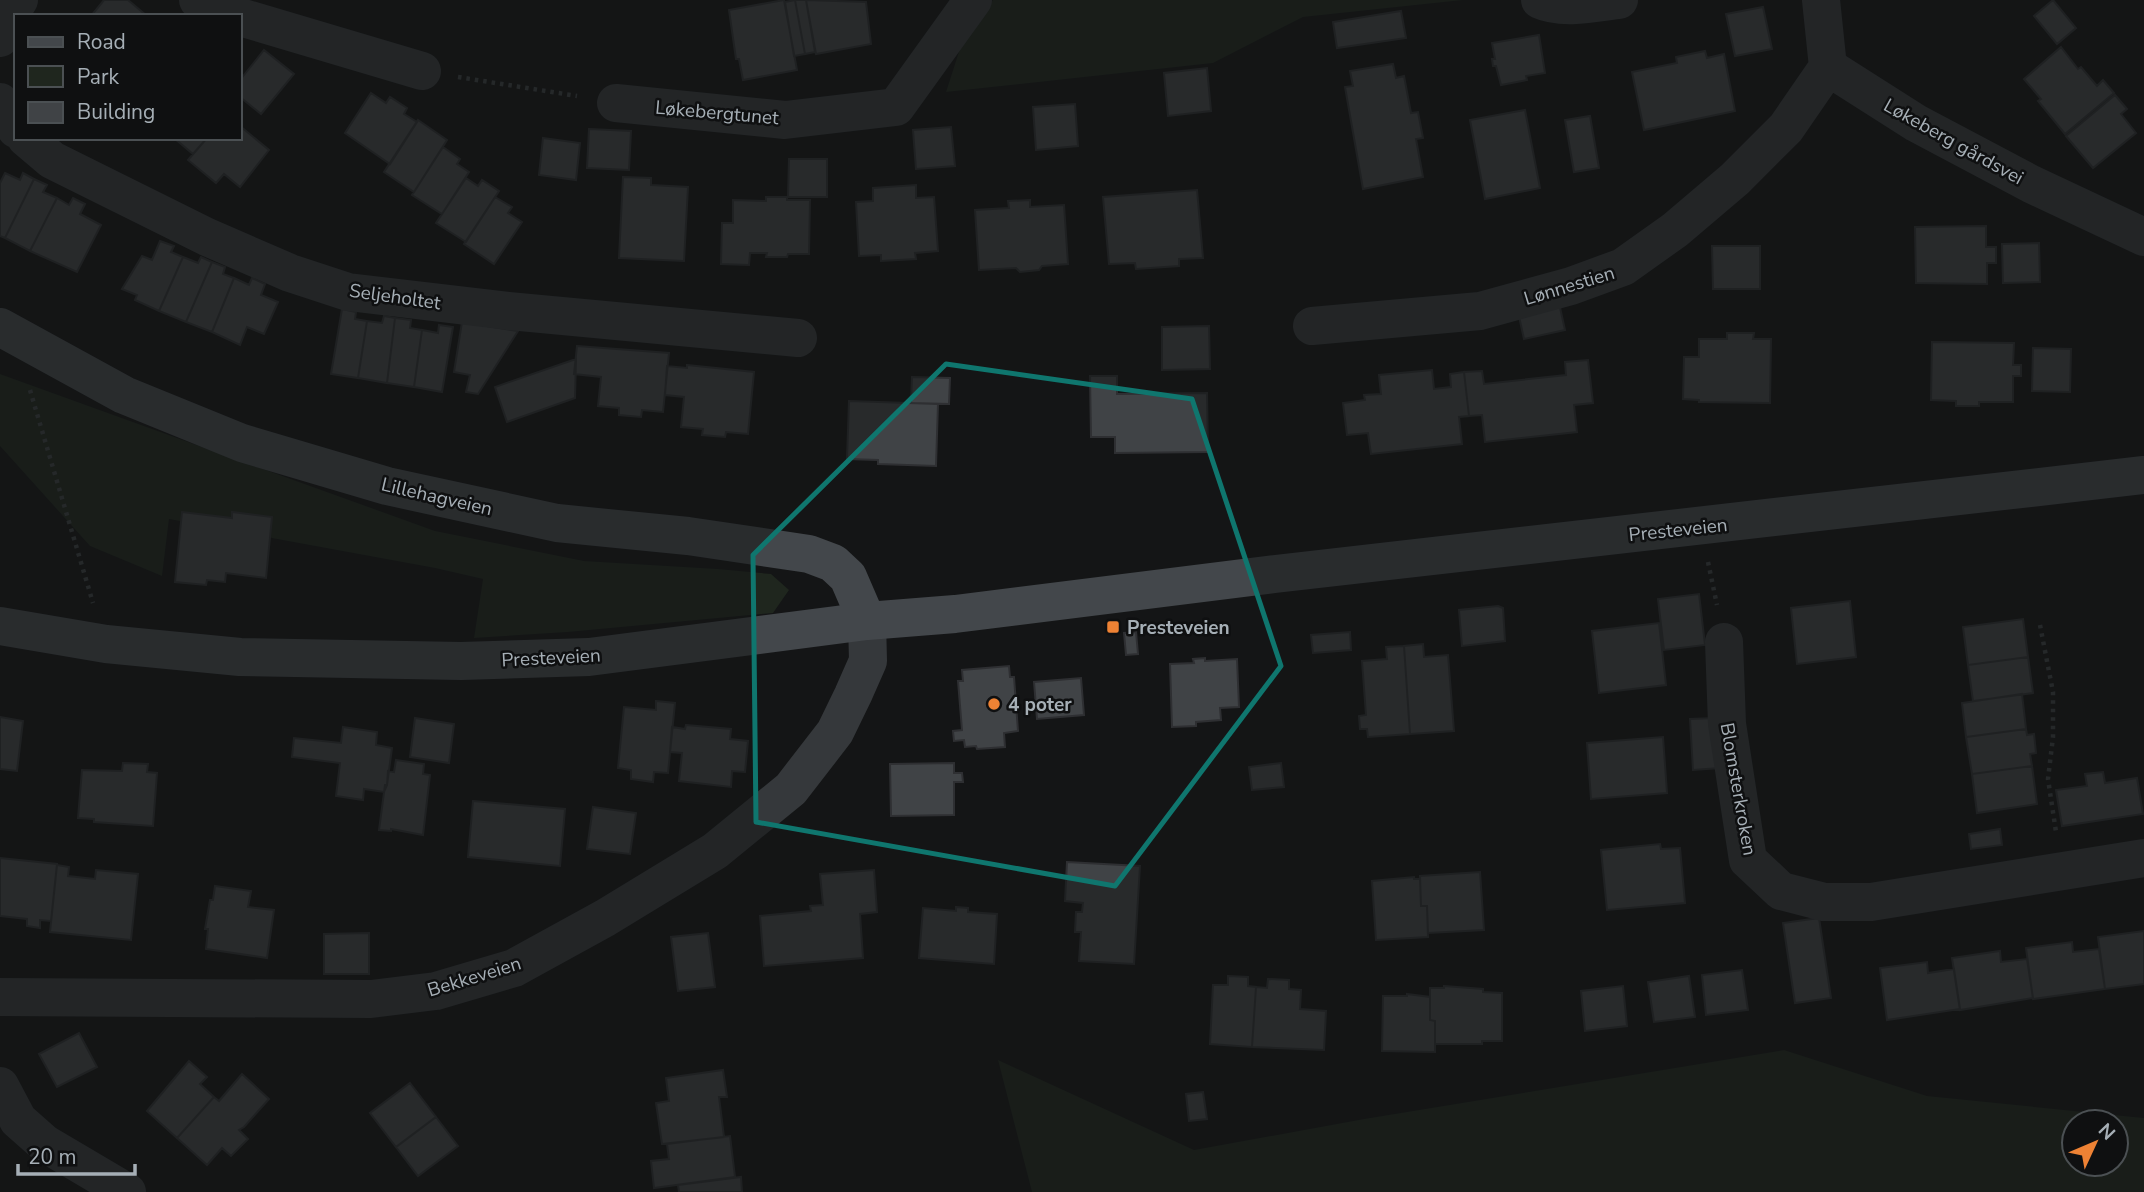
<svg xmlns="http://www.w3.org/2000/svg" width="2144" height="1192" viewBox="0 0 2144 1192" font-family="'Nunito Sans',sans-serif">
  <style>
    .green { fill: #1f261e; fill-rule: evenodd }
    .building { fill: #404346; stroke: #2e2f32; stroke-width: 2 }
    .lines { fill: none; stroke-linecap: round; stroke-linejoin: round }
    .path { stroke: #3b3f42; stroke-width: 4.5; stroke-dasharray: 3.5 5; stroke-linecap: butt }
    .street { stroke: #35383b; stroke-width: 38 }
    .secondary { stroke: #43474b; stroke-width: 38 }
    .marked { fill: none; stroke: #0f766e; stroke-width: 5; stroke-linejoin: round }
    .poi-dot { fill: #ee8234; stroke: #0f1011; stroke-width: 2.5 }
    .labels { text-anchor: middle; stroke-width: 5; stroke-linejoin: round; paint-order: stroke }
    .street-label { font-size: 19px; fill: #a6afb6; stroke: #0f1011 }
    .poi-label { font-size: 19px; font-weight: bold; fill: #a6afb6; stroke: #0f1011; text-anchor: start }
  </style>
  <rect width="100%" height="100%" fill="#141516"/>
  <path class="green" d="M993 0H1463L1303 17 1213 63 946 92 964 36Z
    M0 374 435 531 584 561 718 569 771 574 789 590 773 613 568 632 474 638 483 579 435 568 169 519 162 576 90 546 0 446Z
    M1784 1050 1927 1096 2144 1118V1192H1032L998 1060 1194 1150 1364 1119ZM2116 1122V1164H2074V1122Z"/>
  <path class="building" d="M104 0H128L147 16H91Z
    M784 0 797 70 743 80 739 59H736L729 10Z
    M795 0H806L815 52 805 54Z
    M795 0 805 54 794 56 785 2Z
    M806 0 866 2 871 44 816 54Z
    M2053 0 2076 28 2057 44 2034 16Z
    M1763 7 1772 49 1735 56 1726 14Z
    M1401 11 1406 38 1337 48 1333 22Z
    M1539 35 1545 73 1526 76 1527 80 1501 85 1496 66H1493L1492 59H1495L1492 43Z
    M2061 47 2078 69 2081 67 2097 86 2103 80 2114 93 2065 134 2038 101 2041 99 2024 79Z
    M264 50 294 74 261 114 240 97V80Z
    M1705 51 1707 58 1724 54 1735 111 1644 130 1632 72 1677 63 1676 57Z
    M1393 64 1396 78 1404 76 1411 113 1418 112 1423 138 1416 139 1423 177 1363 189 1345 87 1353 86 1350 71Z
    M1207 68 1211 111 1168 116 1164 73Z
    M371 93 386 103 390 97 407 108 404 114 417 122 390 164 345 133Z
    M2115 95 2127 109 2121 114 2136 133 2093 168 2066 136Z
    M1075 104 1078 146 1036 150 1033 107Z
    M1525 110 1540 188 1485 199 1470 120Z
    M1590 116 1599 168 1574 172 1565 120Z
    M418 120 447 140 414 192 384 172Z
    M240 126 269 150 240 187 224 174 216 183 188 160 207 138H240Z
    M951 127 955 166 916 169 913 130Z
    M589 129 631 131 629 170 587 168Z
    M174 138H207L193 154Z
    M543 138 580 143 576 180 539 175Z
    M443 147 460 159 457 164 469 172 442 214 412 195Z
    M789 159H827V197H788Z
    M5 173 20 180 23 173 34 179 5 238 0 236V183Z
    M623 177 651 178V185L688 187 684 261 619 258Z
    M466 178 478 186 482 180 499 191 466 242 436 223Z
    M34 179 47 185 43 192 57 198 30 251 5 238Z
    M916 185V198L934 197 938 251 915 253 916 259 881 261V255L859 256 856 202 873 201V188Z
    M1197 190 1203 258 1179 259V266L1136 269 1135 263 1109 264 1103 197Z
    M495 197 512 207 508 213 522 222 494 264 464 244Z
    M766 197H787V200H810L809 254H788L787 257H766L767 253H750L749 265 721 264 722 223H733V200L766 201Z
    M57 198 69 205 73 198 85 204 80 214 101 225 77 272 30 251Z
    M1030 200V207L1064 205 1068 264 1042 266 1039 270 1020 272 1016 268 979 270 975 210 1009 208 1008 201Z
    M1986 226V247H1996V263H1987V284L1916 283 1915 227Z
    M160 241 174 246 171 252 183 257 159 311 135 300 137 295 122 289 142 256 152 260Z
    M2039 243 2040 282 2003 283 2002 244Z
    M1712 246H1760V289H1713Z
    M183 257 198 263 201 257 212 262 186 322 159 311Z
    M212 262 225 267 223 274 234 278 212 332 186 322Z
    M234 278 249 285 252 278 265 284 261 295 278 302 264 334 247 327 240 345 212 332Z
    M1559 303 1565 330 1524 339 1518 312Z
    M342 309 356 312 355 319 367 321 358 378 331 374Z
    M384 316 395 318 387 383 358 378 367 321 382 323Z
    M395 318 411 320 410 328 422 330 414 387 387 383Z
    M462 322 518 331 478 394 466 392 470 375 454 372Z
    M439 325 453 327 442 392 414 387 422 330 438 333Z
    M1209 326 1210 369 1162 370V327Z
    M1727 333H1754L1753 339H1771L1770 403 1699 402V400L1683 399 1684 357H1699V339H1727Z
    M1932 342 2014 343 2013 365H2021V376H2013V402H1979V406H1956V401L1931 400Z
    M577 346 669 353 663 412 642 410 641 417 619 415V408L598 406 601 377 574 374Z
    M2033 348 2071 349 2070 392 2032 391Z
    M576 359 575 398 507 422 495 387Z
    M1588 360 1593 403 1574 405 1577 432 1485 442 1482 415 1469 416 1464 372 1482 371 1484 384 1566 375 1565 362Z
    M687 365 754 372 748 434 726 432 725 437 702 435 703 429 681 427 684 397 665 395 667 366 687 368Z
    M1432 370 1434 389 1451 387 1450 374 1464 372 1469 416 1459 417 1462 444 1371 454 1368 433 1347 435 1343 403 1365 400 1364 395 1381 394 1379 375Z
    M1090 376H1117V394L1207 393 1208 452 1115 453V437H1091Z
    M912 377 950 378 949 404 911 403Z
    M849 401 938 404 936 466 878 464V460L847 459Z
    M182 512 232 518V512L272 517 266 578 226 573 225 582 207 580 206 585 175 582Z
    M1699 594 1705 645 1664 650 1658 599Z
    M1850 601 1856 657 1797 664 1791 608Z
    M1498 606 1503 608 1505 641 1462 646 1459 610Z
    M2023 619 2028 657 1968 665 1963 627Z
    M1659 623 1666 685 1599 693 1592 631Z
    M1136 632 1138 654 1126 655 1124 633Z
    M1350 632 1351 650 1313 653 1311 635Z
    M1423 644 1424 657 1448 655 1454 731 1410 734 1404 646Z
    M1404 646 1410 734 1368 737 1367 729H1360L1359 716 1366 715 1362 661 1387 659 1386 647Z
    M2028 657 2033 693 1973 701 1968 665Z
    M1205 658V661L1237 659 1239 707 1220 708 1221 720 1196 722V726L1172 727 1170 664 1194 663 1193 659Z
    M1009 666 1010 677H1014L1018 731 1004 733 1005 747 977 749 976 746 965 747 964 740 954 741 953 731 962 730 958 681H963L962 670Z
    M1081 678 1084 715 1037 719 1034 682Z
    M2022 694 2026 729 1966 737 1962 703Z
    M656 701 675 703 668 773 654 772 653 782 631 779V770L618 768 624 707 656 710Z
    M0 717 23 721 17 771 0 769Z
    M415 718 454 724 449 763 410 757Z
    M1716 718 1720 768 1693 770 1690 719Z
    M686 725 731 729 730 739 748 741 745 772 732 771 731 787 679 781 682 753 670 752 672 727 685 729Z
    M343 727 377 732 376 745 392 748 387 785 384 792 364 789 363 800 336 796 340 763 292 757 294 738 341 743Z
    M2026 729 2027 735 2034 734 2036 753 2030 754 2032 766 1972 774 1966 737Z
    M1663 737 1667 793 1591 799 1587 743Z
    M396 760 424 764 423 774 430 775 423 835 391 829V831L379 830 385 785H387L388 771 394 772Z
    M123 763 148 764 147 772 157 773 153 826 94 822V819L78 818 82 770 122 771Z
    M954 763V773H962L963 782H954V815L891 816 890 764Z
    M1281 763 1284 787 1252 790 1249 767Z
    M2032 766 2037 804 1977 813 1972 774Z
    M2103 772 2105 783 2137 778 2143 814 2062 826 2056 790 2087 786 2085 774Z
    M473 801 565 809 560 866 468 857Z
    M593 807 636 813 630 854 587 849Z
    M2000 829 2002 845 1971 849 1969 834Z
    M1660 844 1661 849 1680 848 1685 903 1607 910 1601 850Z
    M0 858 57 864 51 921 40 920V928L27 926V919L0 916Z
    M1067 862 1140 866 1134 964 1079 961 1081 932H1075L1076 912H1082L1083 903 1065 901Z
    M57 865 69 867 68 876 95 879 96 870 138 874 131 940 50 932Z
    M874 870 877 912 860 914 863 958 764 966 760 916 811 911 810 906 823 905 820 874Z
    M1480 872 1484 930 1428 933 1427 906H1421L1420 876Z
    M1414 877V879H1420L1421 906H1427L1428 937 1376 940 1372 881Z
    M215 886 251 891 248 907 274 910 267 958 206 949 208 929H205L210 900H213Z
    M956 907 968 908V912L997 914 994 964 919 958 923 908 956 911Z
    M1819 918 1831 998 1795 1003 1783 923Z
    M2144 931V984L2105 989 2098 937Z
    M369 933V974H324V934Z
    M708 933 715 987 678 991 671 937Z
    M2072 942 2073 952 2099 949 2105 989 2033 999 2026 948Z
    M2000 951 2001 962 2027 959 2033 998 1960 1010 1952 958Z
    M1927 962 1928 973 1954 969 1960 1009 1887 1020 1880 968Z
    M1742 970 1748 1010 1706 1015 1702 975Z
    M1228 976 1248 977V986L1256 987 1252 1047 1210 1044 1213 985H1228Z
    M1689 976 1695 1017 1654 1022 1648 982Z
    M1268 979 1289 980V989L1301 990 1300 1009 1326 1011 1324 1050 1252 1047 1256 987 1267 988Z
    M1444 986 1483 989V992L1502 993V1041H1482V1044H1435V1021L1430 1020V988H1444Z
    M1623 986 1627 1026 1585 1031 1581 991Z
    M1407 994 1430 997V1020L1435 1021V1052L1382 1051 1383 996H1407Z
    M79 1033 97 1067 57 1087 39 1054Z
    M189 1061 207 1077 200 1084 214 1097 177 1138 147 1111Z
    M723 1070 727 1097H719L724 1137 662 1144 656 1103 669 1101 666 1078Z
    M242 1074 269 1099 244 1127 239 1130 248 1139 231 1156 222 1148 207 1165 177 1138 214 1097 219 1101Z
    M410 1083 436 1117 396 1147 370 1113Z
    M1203 1092 1207 1119 1189 1121 1186 1094Z
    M436 1117 458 1146 418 1176 396 1147Z
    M730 1136 735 1177 654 1188 651 1161 669 1159 667 1144Z
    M741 1177 742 1192H679L678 1185Z"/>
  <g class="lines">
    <path class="path" d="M458 77 577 96
      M30 390 93 603
      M1708 562 1717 605
      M2040 625 2053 692V737L2048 779 2056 832"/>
    <path class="street" d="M198 0 237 16
      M1540 0C1562 10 1595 3 1619 0
      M1821 0 1828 67 1916 123 2031 184 2144 237
      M240 17 422 71
      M0 38 6 20 19 0
      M0 102 16 129
      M616 103 785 120 896 107 973 0
      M26 138 52 160 207 237 290 273 348 292 508 311 798 338
      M1312 326 1480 311 1571 286 1623 267 1675 230 1735 179 1786 128 1828 67
      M1724 642 1727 724 1748 860 1781 891 1824 902H1871L2144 858
      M0 997 371 999 436 991 514 968 605 918 715 851 791 789 835 732 853 695 868 661 867 621
      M0 1086 18 1120 44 1143 127 1192"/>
    <path class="secondary" d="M0 327 124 395 242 443 387 486 557 523 688 536 809 554 833 563 848 577 867 621
      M0 626 106 644 240 657 461 661 589 657 867 621 955 614 1275 574 2144 475"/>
  </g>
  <path d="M0 0H2144V1192H0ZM946 364 1192 399 1281 666 1115 886 756 822 753 555Z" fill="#141516" fill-opacity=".55" fill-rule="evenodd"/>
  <path class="marked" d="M946 364 1192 399 1281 666 1115 886 756 822 753 555Z"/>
  <g class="poi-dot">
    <rect x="1106" y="620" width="14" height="14" rx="3.5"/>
    <circle cx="994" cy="704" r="7"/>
  </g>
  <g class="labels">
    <g class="street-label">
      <text transform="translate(717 112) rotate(5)" y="7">Løkebergtunet</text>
      <text transform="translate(1954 141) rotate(29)" y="7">Løkeberg gårdsvei</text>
      <text transform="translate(1569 285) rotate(-17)" y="7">Lønnestien</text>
      <text transform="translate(395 296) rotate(8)" y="7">Seljeholtet</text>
      <text transform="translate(437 496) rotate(13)" y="7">Lillehagveien</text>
      <text transform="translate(1678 529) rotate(-6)" y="7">Presteveien</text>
      <text transform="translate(551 657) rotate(-3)" y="7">Presteveien</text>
      <text transform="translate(1739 789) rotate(80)" y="7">Blomsterkroken</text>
      <text transform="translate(474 976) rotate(-17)" y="7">Bekkeveien</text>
    </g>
    <g class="poi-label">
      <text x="1127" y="634">Presteveien</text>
      <text x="1008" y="711">4 poter</text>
    </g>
  </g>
  <rect x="14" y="14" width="228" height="126" fill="#0f1011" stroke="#4b5053" stroke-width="2"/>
  <rect x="28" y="37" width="35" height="10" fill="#43474b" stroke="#4b5053" stroke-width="2"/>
  <text x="77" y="49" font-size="21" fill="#a6afb6">Road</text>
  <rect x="28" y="66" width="35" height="21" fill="#1f261e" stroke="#4b5053" stroke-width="2"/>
  <text x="77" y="84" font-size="21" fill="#a6afb6">Park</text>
  <rect x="28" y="102" width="35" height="21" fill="#404346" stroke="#4b5053" stroke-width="2"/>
  <text x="77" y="119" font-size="21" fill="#a6afb6">Building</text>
  <g transform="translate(2095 1143) rotate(46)"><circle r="33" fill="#0f1011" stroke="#4b5053" stroke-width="2"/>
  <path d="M0-5L12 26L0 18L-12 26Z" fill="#ee8234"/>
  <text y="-10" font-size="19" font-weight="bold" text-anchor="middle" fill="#a6afb6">N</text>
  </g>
  <path d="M18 1164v10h117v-10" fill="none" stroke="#a6afb6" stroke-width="3.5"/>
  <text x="28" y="1164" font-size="21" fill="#a6afb6" stroke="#0f1011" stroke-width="5" paint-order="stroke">20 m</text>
</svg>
